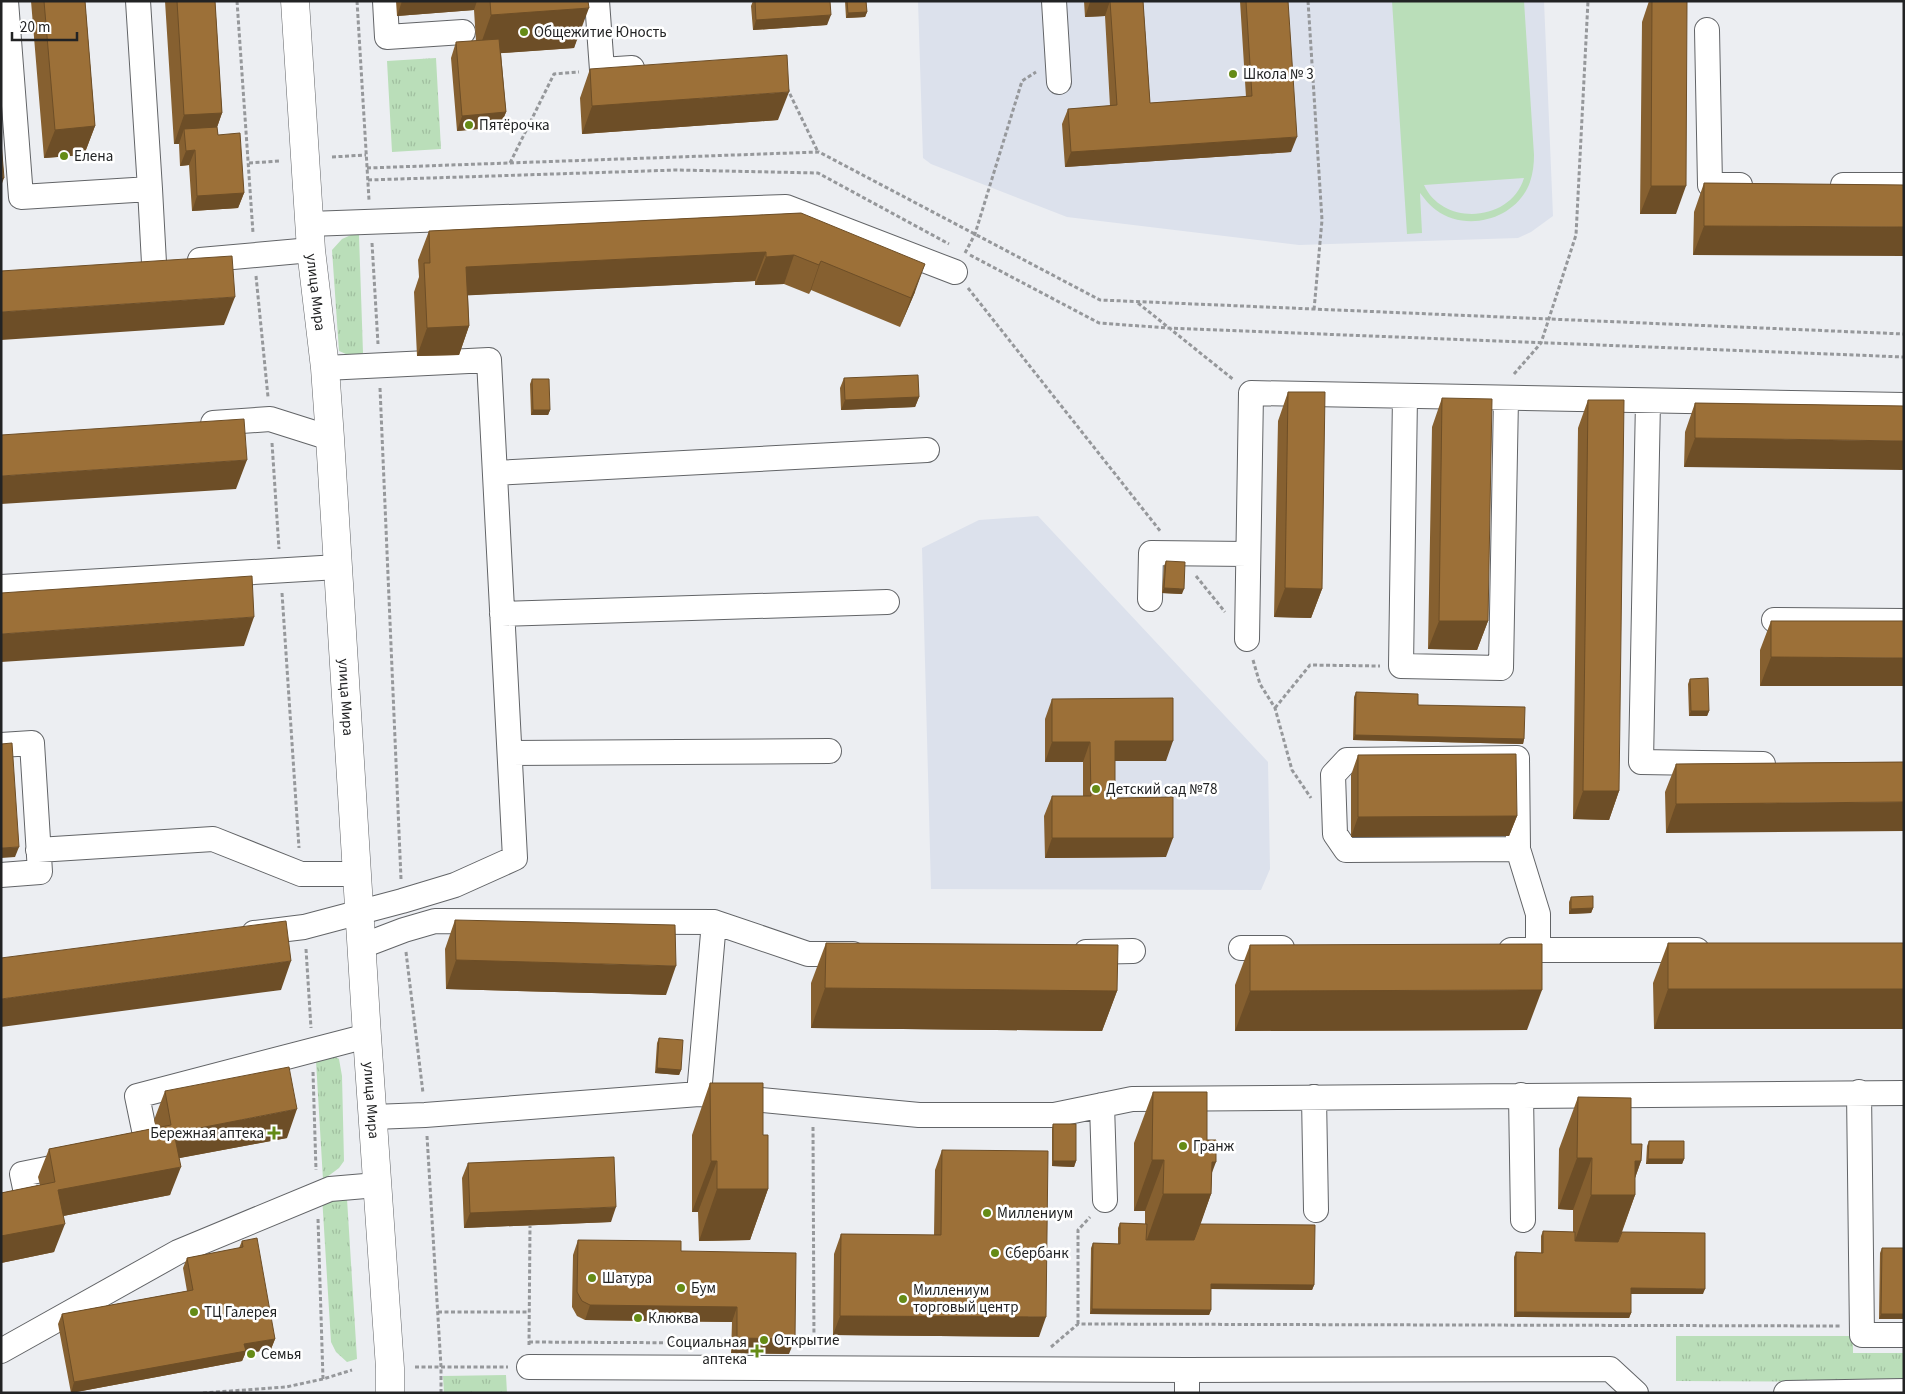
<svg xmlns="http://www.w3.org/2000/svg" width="1905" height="1394" viewBox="0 0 1905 1394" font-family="'Source Sans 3',sans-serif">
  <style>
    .built { fill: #dce1ec }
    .grass { fill: url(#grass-tufts) }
    .pitch { fill: #badeb9; fill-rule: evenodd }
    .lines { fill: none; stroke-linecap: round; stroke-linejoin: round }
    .minor-casing { stroke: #626467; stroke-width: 26 }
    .major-casing { stroke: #626467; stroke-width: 29 }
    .path { stroke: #96989b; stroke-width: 3; stroke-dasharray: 4 2.5; stroke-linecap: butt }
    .minor { stroke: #fff; stroke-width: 24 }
    .major { stroke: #fff; stroke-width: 28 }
    .wall { fill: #866030 }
    .shaded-wall { fill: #6d4e27 }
    .building { fill: #9c7038; stroke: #6d4e27 }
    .poi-dot { fill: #658b16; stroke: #fff; stroke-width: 2 }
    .labels { text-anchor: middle; stroke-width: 5; stroke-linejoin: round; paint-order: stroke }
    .poi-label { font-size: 15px; fill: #222324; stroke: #fff; text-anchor: start }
    .street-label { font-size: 15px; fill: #222324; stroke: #fff }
  </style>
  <defs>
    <pattern id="grass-tufts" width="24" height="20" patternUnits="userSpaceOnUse" patternTransform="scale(1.25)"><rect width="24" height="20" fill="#badeb9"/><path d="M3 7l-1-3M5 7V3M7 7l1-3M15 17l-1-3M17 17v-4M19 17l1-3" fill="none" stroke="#a0be9f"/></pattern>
  </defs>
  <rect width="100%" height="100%" fill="#eceef2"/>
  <path class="built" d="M918 1H1544L1553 216 1531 232 1518 238 1299 245 1067 217 931 164 923 158Z
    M1038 516 1268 762 1270 869 1261 890 931 889 922 548 979 520Z"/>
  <path class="grass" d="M436 58 441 149 392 152 387 61Z
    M351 235H359L363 353C354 359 348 355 339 351L332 250 342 239Z
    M331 1054 339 1059 342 1076 344 1161 339 1168 323 1180 316 1061Z
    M322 1196 347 1199 357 1359 347 1362 336 1352 331 1342Z
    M1676 1336H1853V1353H1904V1382L1676 1381Z
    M506 1375 507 1393H444L443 1376Z"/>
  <path class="pitch" d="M1392 1H1524L1534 155C1534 164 1533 173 1530 182 1517 219 1467 233 1436 210 1429 205 1425 199 1420 193L1422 233 1407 234ZM1524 178C1511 222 1443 227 1424 185Z"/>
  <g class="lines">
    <defs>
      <path id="minor" d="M6 1 21 197 150 189 154 263
        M138 1 150 189
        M385 1 387 37 463 32
        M597 1 602 70 632 68
        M1054 1 1059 82
        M1707 30 1710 185H1740
        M1843 185H1904
        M309 224 786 207 955 272
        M200 260 311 250
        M1405 396 1401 666 1501 668 1506 398
        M1648 401 1641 762 1763 764
        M213 423 270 419 330 438
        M495 473 927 450
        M1 587 338 567
        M1150 599 1151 553 1248 554
        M502 614 887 602
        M1774 620 1904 621
        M1247 639 1251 393 1904 405
        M1 745 32 743 40 872 1 875
        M510 753 829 751
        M1517 758 1518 849 1346 850 1335 834 1333 775 1347 760Z
        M1518 849 1538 914V950
        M38 850 213 839 301 874H357
        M254 933 304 927 402 901 455 885 515 858 489 360 325 368
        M362 946 404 930 435 921 714 922 808 954H853
        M1241 948H1282
        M1511 950H1697
        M1086 952 1133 951
        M1859 1092 1862 1335H1904
        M699 1094 714 922
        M1521 1095 1523 1220
        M1314 1097 1316 1210
        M1102 1105 1105 1200
        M373 1117 425 1115 699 1094 919 1115H1054L1132 1099 1904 1093
        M136 1151 148 1149 137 1096 367 1036
        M1 1212 29 1207 22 1174 71 1164
        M1 1351 178 1252 330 1189 377 1185
        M529 1367 1187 1370 1610 1369 1636 1393
        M1187 1393V1370
        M1786 1393 1904 1391"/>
      <g id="major">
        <path id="s1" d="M295 1 311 250 325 368 330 438 367 1036 390 1368V1393"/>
      </g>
    </defs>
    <use href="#minor" class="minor-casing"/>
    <use href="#major" class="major-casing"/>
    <path class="path" d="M237 1 253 233
      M357 1 369 200
      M1308 1 1322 220 1314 310
      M787 88 818 152
      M332 157 366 155
      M249 163 280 161
      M510 163 554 74 579 72
      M367 168 819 152 1100 300 1904 334
      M368 180 677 170 818 173 949 244
      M372 243 378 344
      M965 253 975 234 1022 81 1036 72
      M970 255 1099 323 1168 328 1904 357
      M256 276 268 397
      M968 288 1161 532
      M1138 303 1234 380
      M1514 374 1541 343 1576 235 1588 1
      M380 388 401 879
      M272 443 279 549
      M1196 576 1225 612
      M282 593 299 848
      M1253 660 1260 684 1275 708 1292 770 1311 798
      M1275 708 1310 665 1380 666
      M306 949 311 1028
      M406 952 423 1093
      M313 1072 316 1170
      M813 1127 814 1346
      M427 1136 441 1367V1393
      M318 1219 323 1379
      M438 1312H529
      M1078 1324V1230L1090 1217
      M529 1342 713 1343V1345
      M529 1345 530 1226
      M1051 1347 1078 1324 1841 1326
      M415 1367H508
      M203 1393 286 1387 323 1379 352 1370"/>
    <use href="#minor" class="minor"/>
    <use href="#major" class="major"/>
  </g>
  <path class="wall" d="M31 1H85L95 126 84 155 44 158Z
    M165 1H215L222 113 217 127 218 135 244 193 238 208 192 211 189 165 180 166 179 144H174Z
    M396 1H588L574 48 501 53 506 112 500 127 457 131 451 58 456 42 476 41 474 10 397 16Z
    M753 1H830L827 25 753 30 751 6Z
    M845 1H866L867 12 865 17 846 18Z
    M1084 1H1143L1150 103 1246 97 1240 1H1288L1291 152 1065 167 1062 124 1068 109 1110 106 1105 16 1085 17Z
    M1649 1H1687L1676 214H1640L1642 22Z
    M590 69 778 120 582 134 580 98Z
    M1704 183 1904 185 1693 255 1694 212Z
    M801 213 915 292 900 327 811 290 809 294 784 284 755 285V281L468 295 469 326 459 355 417 356 414 292 419 277 418 260 429 231Z
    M844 378 919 397 915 407 841 410 840 388Z
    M532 379 550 410 548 415H531L530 384Z
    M1288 392 1322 589 1311 618 1274 617 1278 421Z
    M1442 398 1488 621 1477 650 1428 649 1432 427Z
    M1588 400 1619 791 1609 820 1573 819 1578 428Z
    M1695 403 1904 406 1684 467 1685 432Z
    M1166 561 1182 594 1162 593 1164 566Z
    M1771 621H1904L1760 686V650Z
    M1690 679 1709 711 1707 716H1689L1688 684Z
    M1356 692 1418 705 1524 739 1523 744 1353 740 1354 697Z
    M1052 699 1166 761H1115V798L1166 857 1045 858 1044 816 1052 796H1083V762H1045V719Z
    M1358 755 1517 816 1509 836 1351 837V775Z
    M1904 762 1666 833 1665 792 1676 764Z
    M1571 897 1593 908 1591 913 1569 914V902Z
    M455 920 666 995 446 989 445 949Z
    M826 943 1117 991 1102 1031 811 1028V983Z
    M1668 943H1904L1654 1029 1653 983Z
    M1250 945 1527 1030 1235 1031V985Z
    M659 1038 681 1070 679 1075 655 1073 657 1043Z
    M710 1083 763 1135 768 1189 750 1240 699 1241 698 1212H692V1135Z
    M165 1091 287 1138 179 1158 170 1195 63 1216 54 1252 1 1263V1193L40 1185 38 1177 49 1149 156 1128 154 1120Z
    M1153 1092 1207 1140 1212 1173 1211 1194 1200 1224 1314 1285 1312 1290 1211 1289V1310L1209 1315 1090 1314 1091 1248 1093 1243 1118 1244V1228L1120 1223 1145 1224V1211H1134V1143Z
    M1578 1097 1631 1144 1641 1161 1635 1178V1195L1622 1232 1703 1294H1631V1313L1629 1318 1514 1317V1257L1516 1252 1541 1253V1236L1543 1231 1573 1232V1210L1558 1209 1559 1149Z
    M1053 1124 1076 1161 1074 1167 1052 1166V1129Z
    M1649 1141 1684 1159 1682 1164H1646L1647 1146Z
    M942 1150 1039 1337 833 1335 834 1254 841 1234 934 1235 935 1170Z
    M468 1163 611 1222 464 1228 462 1178Z
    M578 1240 681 1251 789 1354 731 1353 732 1322 585 1320 577 1316 572 1307 573 1255Z
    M242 1241 275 1339 271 1349 245 1354 242 1361 71 1393 58 1324 62 1314 187 1291 183 1268 187 1258 239 1248Z
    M1882 1248H1904V1319H1879L1880 1253Z"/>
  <path class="shaded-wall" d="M402 1H477L474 10 397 16Z
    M1110 1 1105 16 1085 17 1090 2Z
    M589 8 574 48 477 55 491 15Z
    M867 12 865 17 846 18 848 13Z
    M831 15 827 25 753 30 756 20Z
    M789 92 778 120 582 134 592 106Z
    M506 112 500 127 457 131 462 116Z
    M222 113 212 142 184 129 179 144H174L184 115Z
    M95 126 84 155 44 158 55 130Z
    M1297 137 1291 152 1065 167 1071 152Z
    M195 150 189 165 180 166 186 151Z
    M4 178 1 186V179Z
    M1651 186H1686L1676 214H1640Z
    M244 193 238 208 192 211 197 196Z
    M1704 226 1904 227V256L1693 255Z
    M766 252 755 281 456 296 466 267Z
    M794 255 784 284 755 285 766 257Z
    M821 261 811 290 809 294 819 265Z
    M925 264 915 292 900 327 911 298Z
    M235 297 224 325 1 340V312Z
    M469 326 459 355 417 356 427 328Z
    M919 397 915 407 841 410 845 400Z
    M533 410H550L548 415H531Z
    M1695 438 1904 441V470L1684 467Z
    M247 460 236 489 1 504V476Z
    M1164 588 1184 589 1182 594 1162 593Z
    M1285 588 1322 589 1311 618 1274 617Z
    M254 617 244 646 1 662V634Z
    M1439 621H1488L1477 650 1428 649Z
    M1771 657 1904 658V686H1760Z
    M1691 711H1709L1707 716H1689Z
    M1355 735 1524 739 1523 744 1353 740Z
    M1115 741H1173L1166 761H1108Z
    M1052 742H1090L1083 762H1045Z
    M1583 791H1619L1609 820 1573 819Z
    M1904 802V831L1666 833 1676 804Z
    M1517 816 1509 836 1351 837 1358 817Z
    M1052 838H1173L1166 857 1045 858Z
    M19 847 15 857 1 858V848Z
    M1593 908 1591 913 1569 914 1571 909Z
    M456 960 676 966 666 995 446 989Z
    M291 961 281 990 1 1027V999Z
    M825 988 1117 991 1102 1031 811 1028Z
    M1668 989H1904V1029H1654Z
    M1542 990 1527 1030 1235 1031 1250 991Z
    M657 1068 681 1070 679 1075 655 1073Z
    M297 1109 287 1138 164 1161 174 1133Z
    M1577 1158H1592L1573 1210 1558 1209Z
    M1648 1159H1684L1682 1164H1646Z
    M1152 1160H1164L1145 1211H1134Z
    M711 1161H717L698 1212H692Z
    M1053 1161H1076L1074 1167 1052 1166Z
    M1635 1161H1641L1629 1195H1635L1616 1247 1573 1246 1591 1195Z
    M1212 1162H1216L1204 1194H1211L1193 1246 1145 1245 1163 1194Z
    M181 1167 170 1195 48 1219 58 1190Z
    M717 1189H768L750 1240 699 1241Z
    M616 1207 611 1222 464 1228 470 1213Z
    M65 1224 54 1252 1 1263V1236Z
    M1211 1284 1314 1285 1312 1290 1209 1289Z
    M1631 1288 1705 1289 1703 1294H1629Z
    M590 1305 737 1307 732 1322 585 1320Z
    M1092 1309 1211 1310 1209 1315 1090 1314Z
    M1516 1312 1631 1313 1629 1318 1514 1317Z
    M1881 1314H1904V1319H1879Z
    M840 1316 1046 1317 1039 1337 833 1335Z
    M737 1338 795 1339 789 1354 731 1353Z
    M275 1339 271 1349 245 1354 242 1361 71 1393 74 1382 244 1344Z"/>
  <path class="building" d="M44 1H85L95 126 55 130Z
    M177 1H215L222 113 184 115Z
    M490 1H588L589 8 491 15Z
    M755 1H830L831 15 756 20Z
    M847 1H866L867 12 848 13Z
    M1110 1H1143L1150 103 1252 96 1246 1H1288L1297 137 1071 152 1068 109 1117 105Z
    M1652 1H1687L1686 186H1651Z
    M499 39 506 112 462 116 456 42Z
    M787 55 789 92 592 106 590 69Z
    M217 127 218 135 240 133 244 193 197 196 195 150 186 151 184 129Z
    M1 142 4 178 1 179Z
    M1704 183 1904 185V227L1704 226Z
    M801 213 925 264 911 298 821 261 819 265 794 255 766 257V252L466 267 469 326 427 328 424 263H430L429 231Z
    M232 256 235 297 1 312V271Z
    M918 375 919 397 845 400 844 378Z
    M532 379H549L550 410H533Z
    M1288 392H1325L1322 589 1285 588Z
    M1442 398 1492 399 1488 621H1439Z
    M1588 400H1624L1619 791H1583Z
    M1695 403 1904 406V441L1695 438Z
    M244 419 247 460 1 476V435Z
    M1166 561 1185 562 1184 589 1164 588Z
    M252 576 254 617 1 634V593Z
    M1771 621H1904V658L1771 657Z
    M1708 678 1709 711H1691L1690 679Z
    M1356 692 1418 694V705L1525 707 1524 739 1355 735Z
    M1173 698V741H1115V798L1173 797V838H1052V796H1091L1090 742H1052V699Z
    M12 743 19 847 1 848V744Z
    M1516 754 1517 816 1358 817V755Z
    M1904 762V802L1676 804V764Z
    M1593 896V908L1571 909V897Z
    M455 920 675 925 676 966 456 960Z
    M286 921 291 961 1 999V958Z
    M826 943 1118 945 1117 991 825 988Z
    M1668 943H1904V989H1668Z
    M1542 944V990L1250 991V945Z
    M659 1038 683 1040 681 1070 657 1068Z
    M289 1067 297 1109 174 1133 181 1167 58 1190 65 1224 1 1236V1193L55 1182 49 1149 171 1125 165 1091Z
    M710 1083H763V1135H768V1189H717V1161H711Z
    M1153 1092H1207V1140H1216V1162H1212L1211 1194H1163L1164 1160H1152Z
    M1578 1097 1631 1098V1144H1642L1641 1161H1635V1195H1591L1592 1158H1577Z
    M1053 1124H1076V1161H1053Z
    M1649 1141H1684V1159H1648Z
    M942 1150 1048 1151 1046 1317 840 1316 841 1234 941 1235Z
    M614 1157 616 1207 470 1213 468 1163Z
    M1120 1223 1147 1224 1146 1240H1194L1200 1224 1315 1225 1314 1285 1211 1284V1310L1092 1309 1093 1243 1120 1244Z
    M1543 1231 1575 1232V1241L1618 1242 1622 1232 1705 1233V1289L1631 1288V1313L1516 1312V1252L1543 1253Z
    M257 1238 275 1339 244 1344 246 1351 74 1382 62 1314 193 1290 187 1258 243 1247 242 1241Z
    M578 1240 681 1241V1251L796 1253 795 1339 737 1338V1307L590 1305 582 1301 577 1292Z
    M1882 1248H1904V1314H1881Z"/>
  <g class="poi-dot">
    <circle cx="524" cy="32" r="5"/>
    <circle cx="1233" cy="74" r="5"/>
    <circle cx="469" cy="125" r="5"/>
    <circle cx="64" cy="156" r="5"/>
    <circle cx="1096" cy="789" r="5"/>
    <path d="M271.5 1125.5h5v5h5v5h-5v5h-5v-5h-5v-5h5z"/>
    <circle cx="1183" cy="1146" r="5"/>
    <circle cx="987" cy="1213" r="5"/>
    <circle cx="995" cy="1253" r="5"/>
    <circle cx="592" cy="1278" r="5"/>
    <circle cx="681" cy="1288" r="5"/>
    <circle cx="903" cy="1299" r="5"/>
    <circle cx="194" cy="1312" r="5"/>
    <circle cx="638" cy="1318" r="5"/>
    <circle cx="764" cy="1340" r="5"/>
    <path d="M754.5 1343.5h5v5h5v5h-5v5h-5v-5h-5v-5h5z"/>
    <circle cx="251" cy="1354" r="5"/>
  </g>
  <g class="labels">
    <g class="poi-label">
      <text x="534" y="37">Общежитие Юность</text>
      <text x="1243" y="79">Школа № 3</text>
      <text x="479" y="130">Пятёрочка</text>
      <text x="74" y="161">Елена</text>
      <text x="1106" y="794">Детский сад №78</text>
      <text x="264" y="1138" text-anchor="end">Бережная аптека</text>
      <text x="1193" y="1151">Гранж</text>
      <text x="997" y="1218">Миллениум</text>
      <text x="1005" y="1258">Сбербанк</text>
      <text x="602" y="1283">Шатура</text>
      <text x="691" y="1293">Бум</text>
      <text x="913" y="1295">Миллениум<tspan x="913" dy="17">торговый центр</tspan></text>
      <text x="204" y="1317">ТЦ Галерея</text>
      <text x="648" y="1323">Клюква</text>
      <text x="774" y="1345">Открытие</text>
      <text x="747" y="1347" text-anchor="end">Социальная<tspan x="747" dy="17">аптека</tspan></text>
      <text x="261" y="1359">Семья</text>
    </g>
    <g class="street-label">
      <text dy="5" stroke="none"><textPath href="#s1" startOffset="292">улица Мира</textPath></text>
      <text dy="5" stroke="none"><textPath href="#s1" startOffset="698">улица Мира</textPath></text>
      <text dy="5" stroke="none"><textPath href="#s1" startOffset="1102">улица Мира</textPath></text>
    </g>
  </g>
  <rect width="1905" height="1394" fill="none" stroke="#222324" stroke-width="5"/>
  <path d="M12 32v8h65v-8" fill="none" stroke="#222324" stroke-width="2.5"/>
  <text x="20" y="32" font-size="15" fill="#222324" stroke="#ffffff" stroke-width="4" paint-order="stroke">20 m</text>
</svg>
